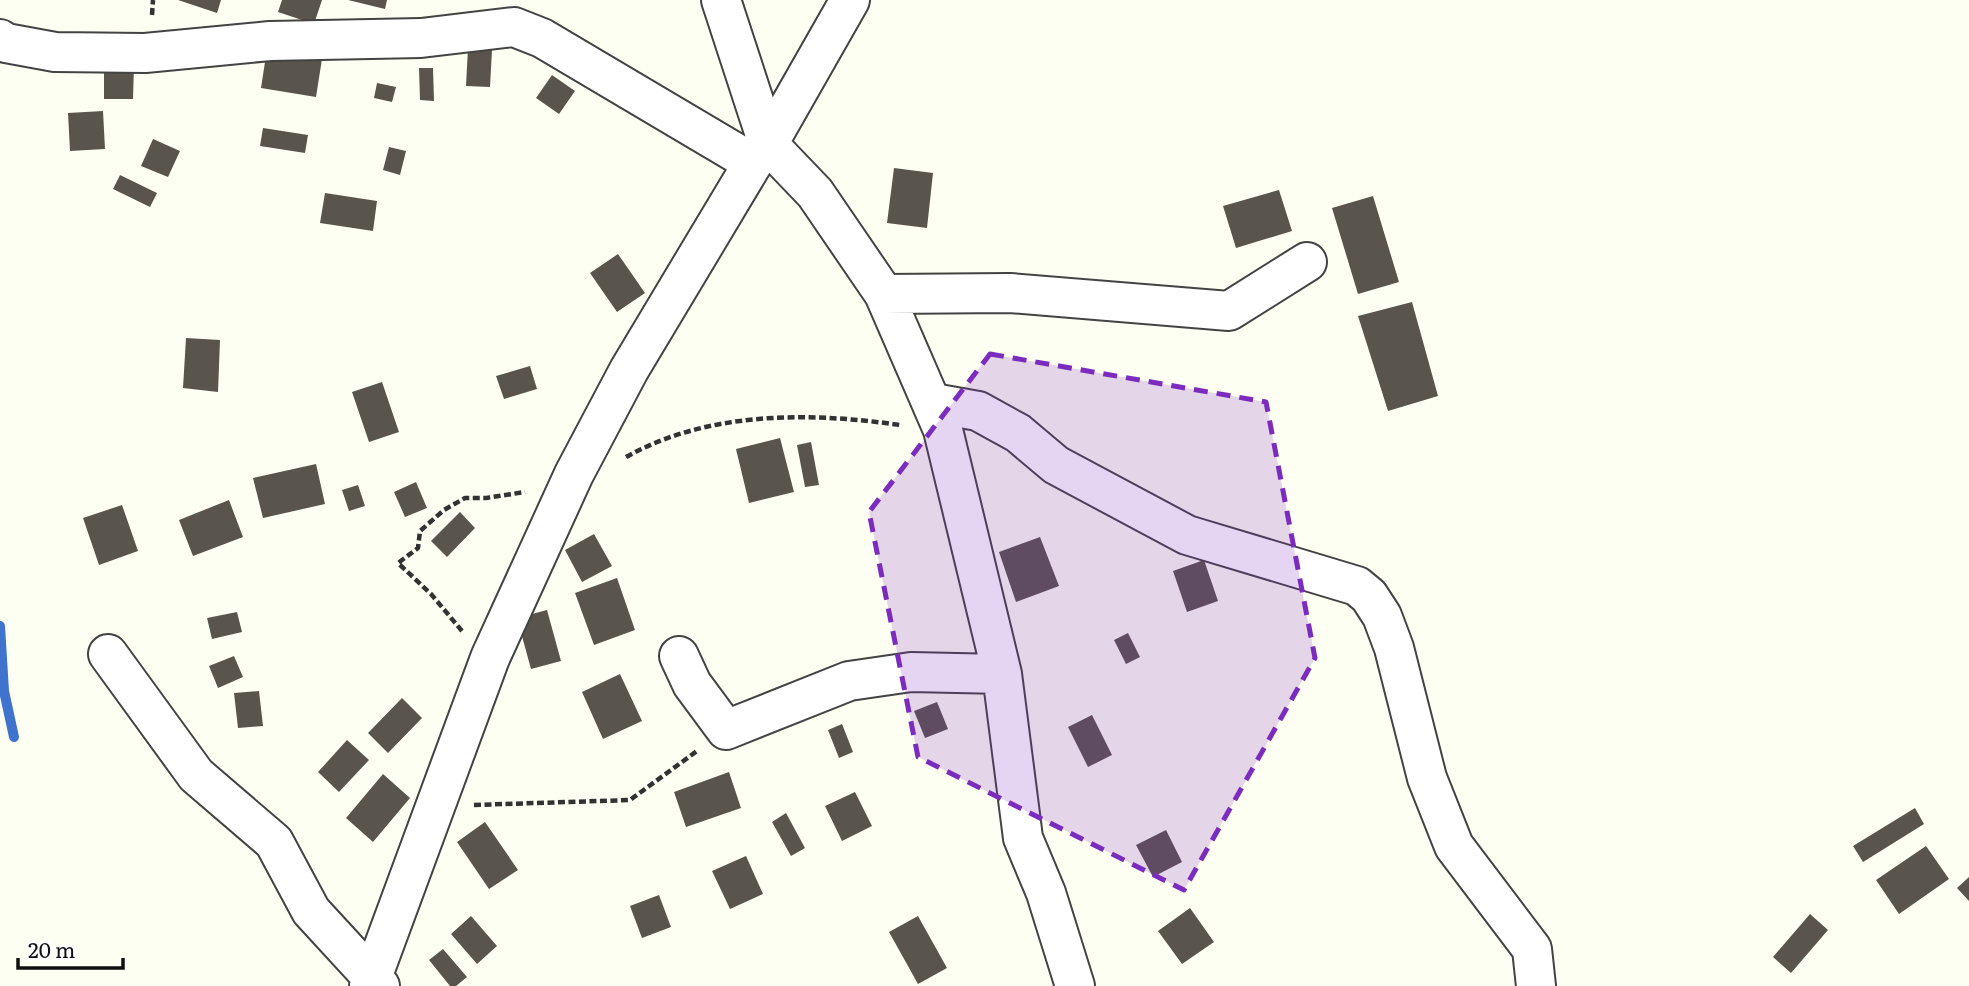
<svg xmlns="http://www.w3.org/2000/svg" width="1969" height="986" viewBox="0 0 1969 986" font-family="Literata,serif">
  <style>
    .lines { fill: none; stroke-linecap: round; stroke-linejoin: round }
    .stream { stroke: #3f73cd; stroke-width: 10 }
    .building { fill: #59544c }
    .minor-casing { stroke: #434343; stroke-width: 42 }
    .path { stroke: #323232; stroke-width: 4.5; stroke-dasharray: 7 3.5; stroke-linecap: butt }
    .minor { stroke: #fff; stroke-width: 38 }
    .marked { fill: #7b2cbf; fill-opacity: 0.2; stroke: #7b2cbf; stroke-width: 5; stroke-dasharray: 14 9; stroke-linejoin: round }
  </style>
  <rect width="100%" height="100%" fill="#fefff3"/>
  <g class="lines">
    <path class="stream" d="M0 626 4 691 14 737"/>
  </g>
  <path class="building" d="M178 0H221L217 13Z
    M282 0H322L314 24 278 12Z
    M348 0H387L385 9Z
    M468 48 492 50 490 87 466 86Z
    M267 49 322 59 316 97 261 88Z
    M104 65H134L133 99H104Z
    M419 68H433L434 101 420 100Z
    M552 75 575 91 559 114 536 98Z
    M377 83 396 87 392 102 374 98Z
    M103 111 105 149 70 151 68 113Z
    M263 128 308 135 305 153 260 146Z
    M153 139 180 151 168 177 141 166Z
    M389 147 406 151 400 175 383 170Z
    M894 168 933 173 927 228 887 223Z
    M120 175 157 193 150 207 113 189Z
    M1279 190 1292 231 1236 248 1223 206Z
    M325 193 377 201 373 231 320 223Z
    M1373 196 1399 282 1358 294 1332 208Z
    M618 254 645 293 617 312 590 273Z
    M1412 302 1438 396 1388 411 1358 316Z
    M186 338 220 340 218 392 183 388Z
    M530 366 537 389 504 399 496 376Z
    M382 382 399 432 369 442 352 392Z
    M780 438 794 492 749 503 736 449Z
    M811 442 819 485 805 487 797 445Z
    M316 464 325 504 263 518 253 478Z
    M416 482 427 508 405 517 394 492Z
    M358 485 365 506 349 511 342 490Z
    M229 500 243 537 193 556 179 520Z
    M122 505 138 551 99 565 83 518Z
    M460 512 475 528 447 557 431 541Z
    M594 534 612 566 582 582 565 550Z
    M1040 537 1059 586 1016 602 999 552Z
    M1204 560 1218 601 1187 612 1173 571Z
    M617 578 635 630 594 645 575 593Z
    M547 610 561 661 531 669 517 618Z
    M237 612 242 632 212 639 207 618Z
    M1128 633 1140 657 1126 664 1114 640Z
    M234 656 243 677 218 688 209 666Z
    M620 674 642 721 603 739 582 692Z
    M259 691 263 726 238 728 234 693Z
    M402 698 422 718 388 753 368 733Z
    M937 702 948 729 925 738 914 711Z
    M1092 715 1112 755 1088 767 1068 727Z
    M842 724 853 752 839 758 828 730Z
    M347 740 369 760 339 792 318 772Z
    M729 772 741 808 686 827 674 792Z
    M383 774 410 798 373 842 346 818Z
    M855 792 872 826 842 841 825 806Z
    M1915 808 1924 824 1863 862 1853 846Z
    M786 813 805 848 791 856 772 822Z
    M485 822 518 870 489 889 457 842Z
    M1166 830 1182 862 1153 877 1136 845Z
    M1926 846 1949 879 1899 914 1876 880Z
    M746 856 763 894 730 909 712 871Z
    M1969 877V901L1957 888Z
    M659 895 671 927 642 938 630 906Z
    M1190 908 1214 942 1182 964 1158 931Z
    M1810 914 1828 930 1791 973 1773 957Z
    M471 916 497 946 477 964 451 934Z
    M918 916 947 968 918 984 889 932Z
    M443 949 467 977 456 986H450L429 960Z"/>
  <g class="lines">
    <defs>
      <path id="minor" d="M721 0 768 144 815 193 884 294 943 430 1002 674 1023 838 1046 893 1075 986
        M0 39 6 43 55 52 145 53 270 41 421 38 514 27 542 38 753 163
        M884 294 1010 293 1229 311 1307 262
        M933 403 978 411 1018 433 1056 465 1187 535 1357 586 1369 596 1382 616 1394 648 1427 778 1454 846 1532 949 1536 986
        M108 654 196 775 274 842 311 911 380 986
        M679 656 692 684 726 730 849 681 911 672 1002 674
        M369 986 490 658 574 474 629 370 753 163 768 144 850 0"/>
    </defs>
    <use href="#minor" class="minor-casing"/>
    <path class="path" d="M152 15 153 0
      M626 457C708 411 809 412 900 425
      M462 631 431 594 398 563 418 548 420 531 444 510 465 498H486L525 492
      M474 805 630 800 697 751"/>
    <use href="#minor" class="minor"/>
  </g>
  <path class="marked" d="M990 354 1266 402 1315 658 1184 890 918 757 869 512Z"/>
  <path d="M18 958v10h105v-10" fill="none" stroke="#101010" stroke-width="3.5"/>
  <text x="28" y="958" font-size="21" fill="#101010" stroke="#ffffff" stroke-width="5" paint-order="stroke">20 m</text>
</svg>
